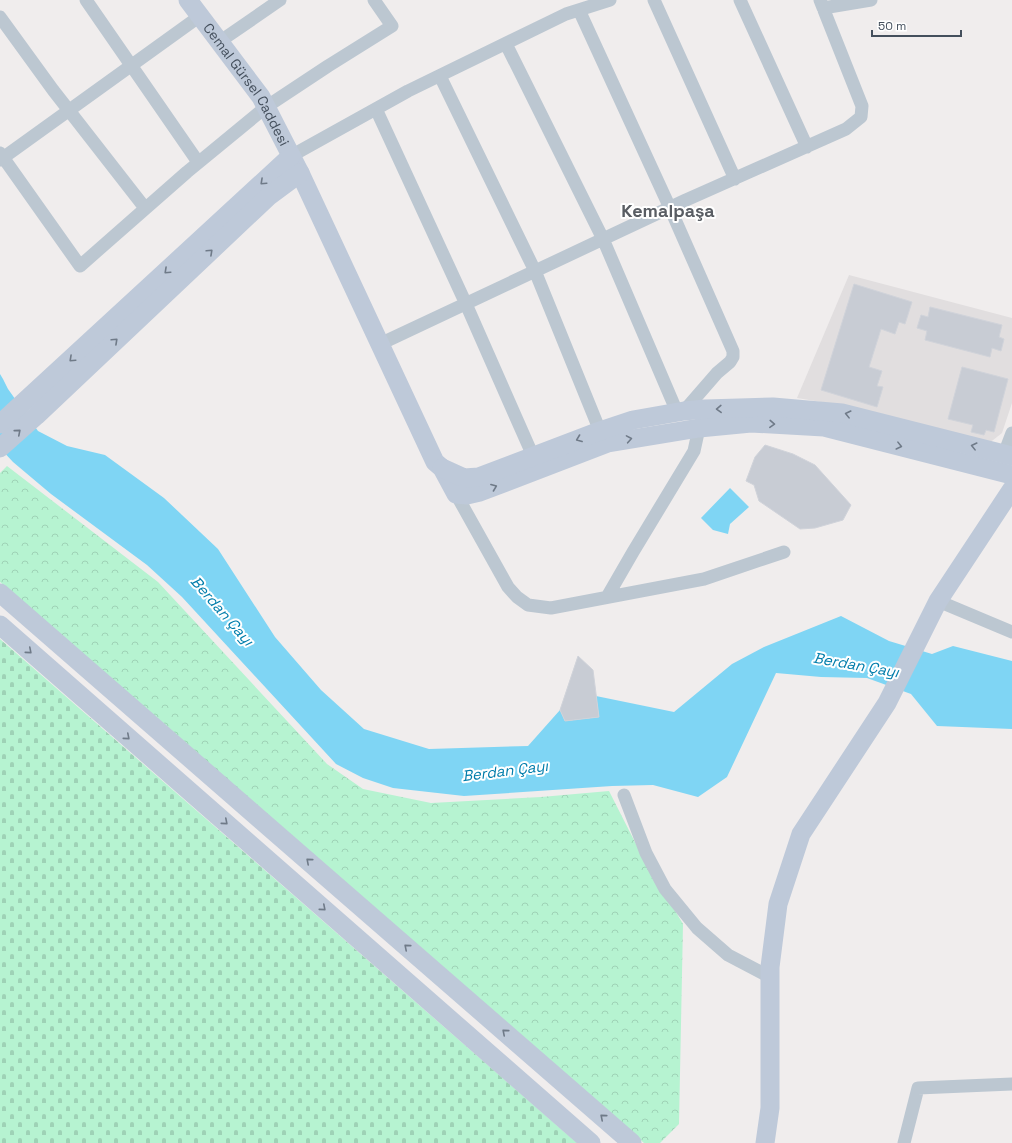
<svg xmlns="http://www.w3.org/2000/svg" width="1012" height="1143" viewBox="0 0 1012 1143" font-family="'Space Grotesk',sans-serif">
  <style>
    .education { fill: #e1dedf }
    .forest { fill: url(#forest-crowns) }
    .cemetery { fill: url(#cemetery-stones) }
    .water { fill: #7fd5f4 }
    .building { fill: #c8ccd4; stroke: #d0d3da }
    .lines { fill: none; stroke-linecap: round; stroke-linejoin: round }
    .street { stroke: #bcc7d1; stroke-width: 13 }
    .secondary { stroke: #bec9d9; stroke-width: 19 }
    .oneway { stroke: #6f7a88 }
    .labels { text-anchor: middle; stroke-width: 4; stroke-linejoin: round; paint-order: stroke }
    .street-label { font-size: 14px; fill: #444f5c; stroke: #fff }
    .water-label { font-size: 15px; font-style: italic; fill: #017dab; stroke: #fff }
    .district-label { font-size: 18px; font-weight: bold; fill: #595d63; stroke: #fff }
  </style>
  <defs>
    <pattern id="forest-crowns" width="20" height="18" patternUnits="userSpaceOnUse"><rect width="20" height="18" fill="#b6f3d1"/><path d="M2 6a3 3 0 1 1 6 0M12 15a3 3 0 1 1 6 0" fill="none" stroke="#9ed2b6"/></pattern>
    <pattern id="cemetery-stones" width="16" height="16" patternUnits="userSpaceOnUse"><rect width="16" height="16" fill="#b6f3d1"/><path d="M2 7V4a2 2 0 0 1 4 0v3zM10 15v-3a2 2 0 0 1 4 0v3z" fill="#9ed2b6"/></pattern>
  </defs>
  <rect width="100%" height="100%" fill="#f0eded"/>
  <path class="education" d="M849 275 1012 318V403L1002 433 988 444 827 403 797 398Z"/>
  <path class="forest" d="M7 466 158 582 327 764 363 789 431 803 541 797 609 791 639 850 683 924 679 1124 660 1143H644L0 582V473Z"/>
  <path class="cemetery" d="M0 639 577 1143H0Z"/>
  <path class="water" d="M0 374 3 379 8 389 38 431 67 446 105 455 164 498 218 549 275 637 321 690 364 729 429 749 528 746 560 710 565 721 599 717 596 696 674 712 732 664 764 647 841 616 889 641 932 654 953 646 1012 661V729L937 726 911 694 867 678 821 677 776 673 727 777 698 797 653 785 612 786 464 796 393 788 363 778 336 764 182 597 147 565 51 494 13 462 0 448Z
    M730 488 749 507 730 524 728 534 713 530 701 518Z"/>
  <path class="building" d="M854 284 912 302 905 324 899 322 895 334 881 329 869 367 882 371 877 386 883 387 877 407 821 390Z
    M930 307 1002 325 999 337 1004 339 1001 351 992 348 990 357 925 340 927 331 917 328 921 315 928 317Z
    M962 367 1008 379 994 432 986 430 984 435 971 432 973 425 948 419Z
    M765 445 793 454 815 465 851 505 843 520 815 528 800 529 759 501 754 485 746 481 755 457Z
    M578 656 593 670 599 717 565 721 560 710Z"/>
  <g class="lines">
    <path class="street" d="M86 0 198 162
      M654 0 735 179
      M740 0 807 147
      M823 8 871 0
      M579 10 670 208 733 351V357L730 362 717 373 684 411
      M0 17 53 90 145 208
      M219 42 280 0
      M506 44 603 239 677 412
      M440 76 535 271 600 431
      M376 109 466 304 533 456
      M0 153 80 266 187 172 266 107 328 66 392 26 374 0
      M291 156 408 91 566 14 610 0
      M0 160 200 16
      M380 344 686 200 846 129 861 117 862 106 820 0
      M1004 454 1012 433
      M456 494 508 587 517 597 528 605 551 608 704 579 784 552
      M607 597 633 552 694 451 699 428
      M938 601 1012 632
      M624 795 646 853 665 889 697 928 728 955 770 977
      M904 1143 918 1088 1012 1084"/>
    <g class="secondary">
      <path id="s1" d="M188 0 261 97 300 173 435 462 442 468 456 494 467 495 480 492 608 443 699 428 751 423 824 427 1012 475"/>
      <path d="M0 424 291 156"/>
      <path d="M0 448 36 416 269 196 300 173"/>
      <path d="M442 468 464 478 479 477 600 431 633 420 684 411 705 409 773 407 842 413 1012 456"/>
      <path d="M0 593 632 1143"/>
      <path d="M0 625 591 1143"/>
      <path d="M765 1143 770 1108V967L778 904 801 834 887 703 938 601 1012 489"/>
    </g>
  </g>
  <defs><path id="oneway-chevron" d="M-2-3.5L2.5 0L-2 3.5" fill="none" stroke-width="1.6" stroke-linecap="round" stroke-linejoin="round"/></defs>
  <g class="oneway">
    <use href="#oneway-chevron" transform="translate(263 182) rotate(137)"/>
    <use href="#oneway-chevron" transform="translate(210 252) rotate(-43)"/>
    <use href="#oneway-chevron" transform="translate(167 271) rotate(137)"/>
    <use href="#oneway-chevron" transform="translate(115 341) rotate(-43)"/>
    <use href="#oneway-chevron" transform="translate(72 359) rotate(137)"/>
    <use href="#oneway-chevron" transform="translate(719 409) rotate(178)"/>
    <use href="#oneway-chevron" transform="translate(848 414) rotate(-166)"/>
    <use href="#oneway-chevron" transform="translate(772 424) rotate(3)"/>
    <use href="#oneway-chevron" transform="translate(18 432) rotate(-41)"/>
    <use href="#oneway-chevron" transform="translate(579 439) rotate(159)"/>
    <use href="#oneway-chevron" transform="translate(629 439) rotate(-10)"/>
    <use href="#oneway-chevron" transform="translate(899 446) rotate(14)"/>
    <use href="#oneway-chevron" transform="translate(974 446) rotate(-166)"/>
    <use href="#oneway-chevron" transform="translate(494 487) rotate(-21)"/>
    <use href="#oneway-chevron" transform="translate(29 651) rotate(41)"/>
    <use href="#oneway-chevron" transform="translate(127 737) rotate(41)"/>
    <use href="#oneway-chevron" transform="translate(225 822) rotate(41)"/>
    <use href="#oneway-chevron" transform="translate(309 861) rotate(-139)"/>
    <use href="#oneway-chevron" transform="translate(323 908) rotate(41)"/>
    <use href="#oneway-chevron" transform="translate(407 947) rotate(-139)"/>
    <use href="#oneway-chevron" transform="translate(505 1032) rotate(-139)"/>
    <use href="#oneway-chevron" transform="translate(603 1117) rotate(-139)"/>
  </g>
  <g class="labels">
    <g class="street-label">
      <text dy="5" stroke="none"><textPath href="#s1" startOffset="103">Cemal Gürsel Caddesi</textPath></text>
    </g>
    <g class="water-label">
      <text transform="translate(222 611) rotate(49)" y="5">Berdan Çayı</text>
      <text transform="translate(856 665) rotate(10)" y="5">Berdan Çayı</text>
      <text transform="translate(505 771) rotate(-7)" y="5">Berdan Çayı</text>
    </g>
    <g class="district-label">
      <text x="668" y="217">Kemalpaşa</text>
    </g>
  </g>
  <path d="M872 30v6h89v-6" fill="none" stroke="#444f5c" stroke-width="2"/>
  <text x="878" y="30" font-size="12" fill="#444f5c" stroke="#ffffff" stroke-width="3" paint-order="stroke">50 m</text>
</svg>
